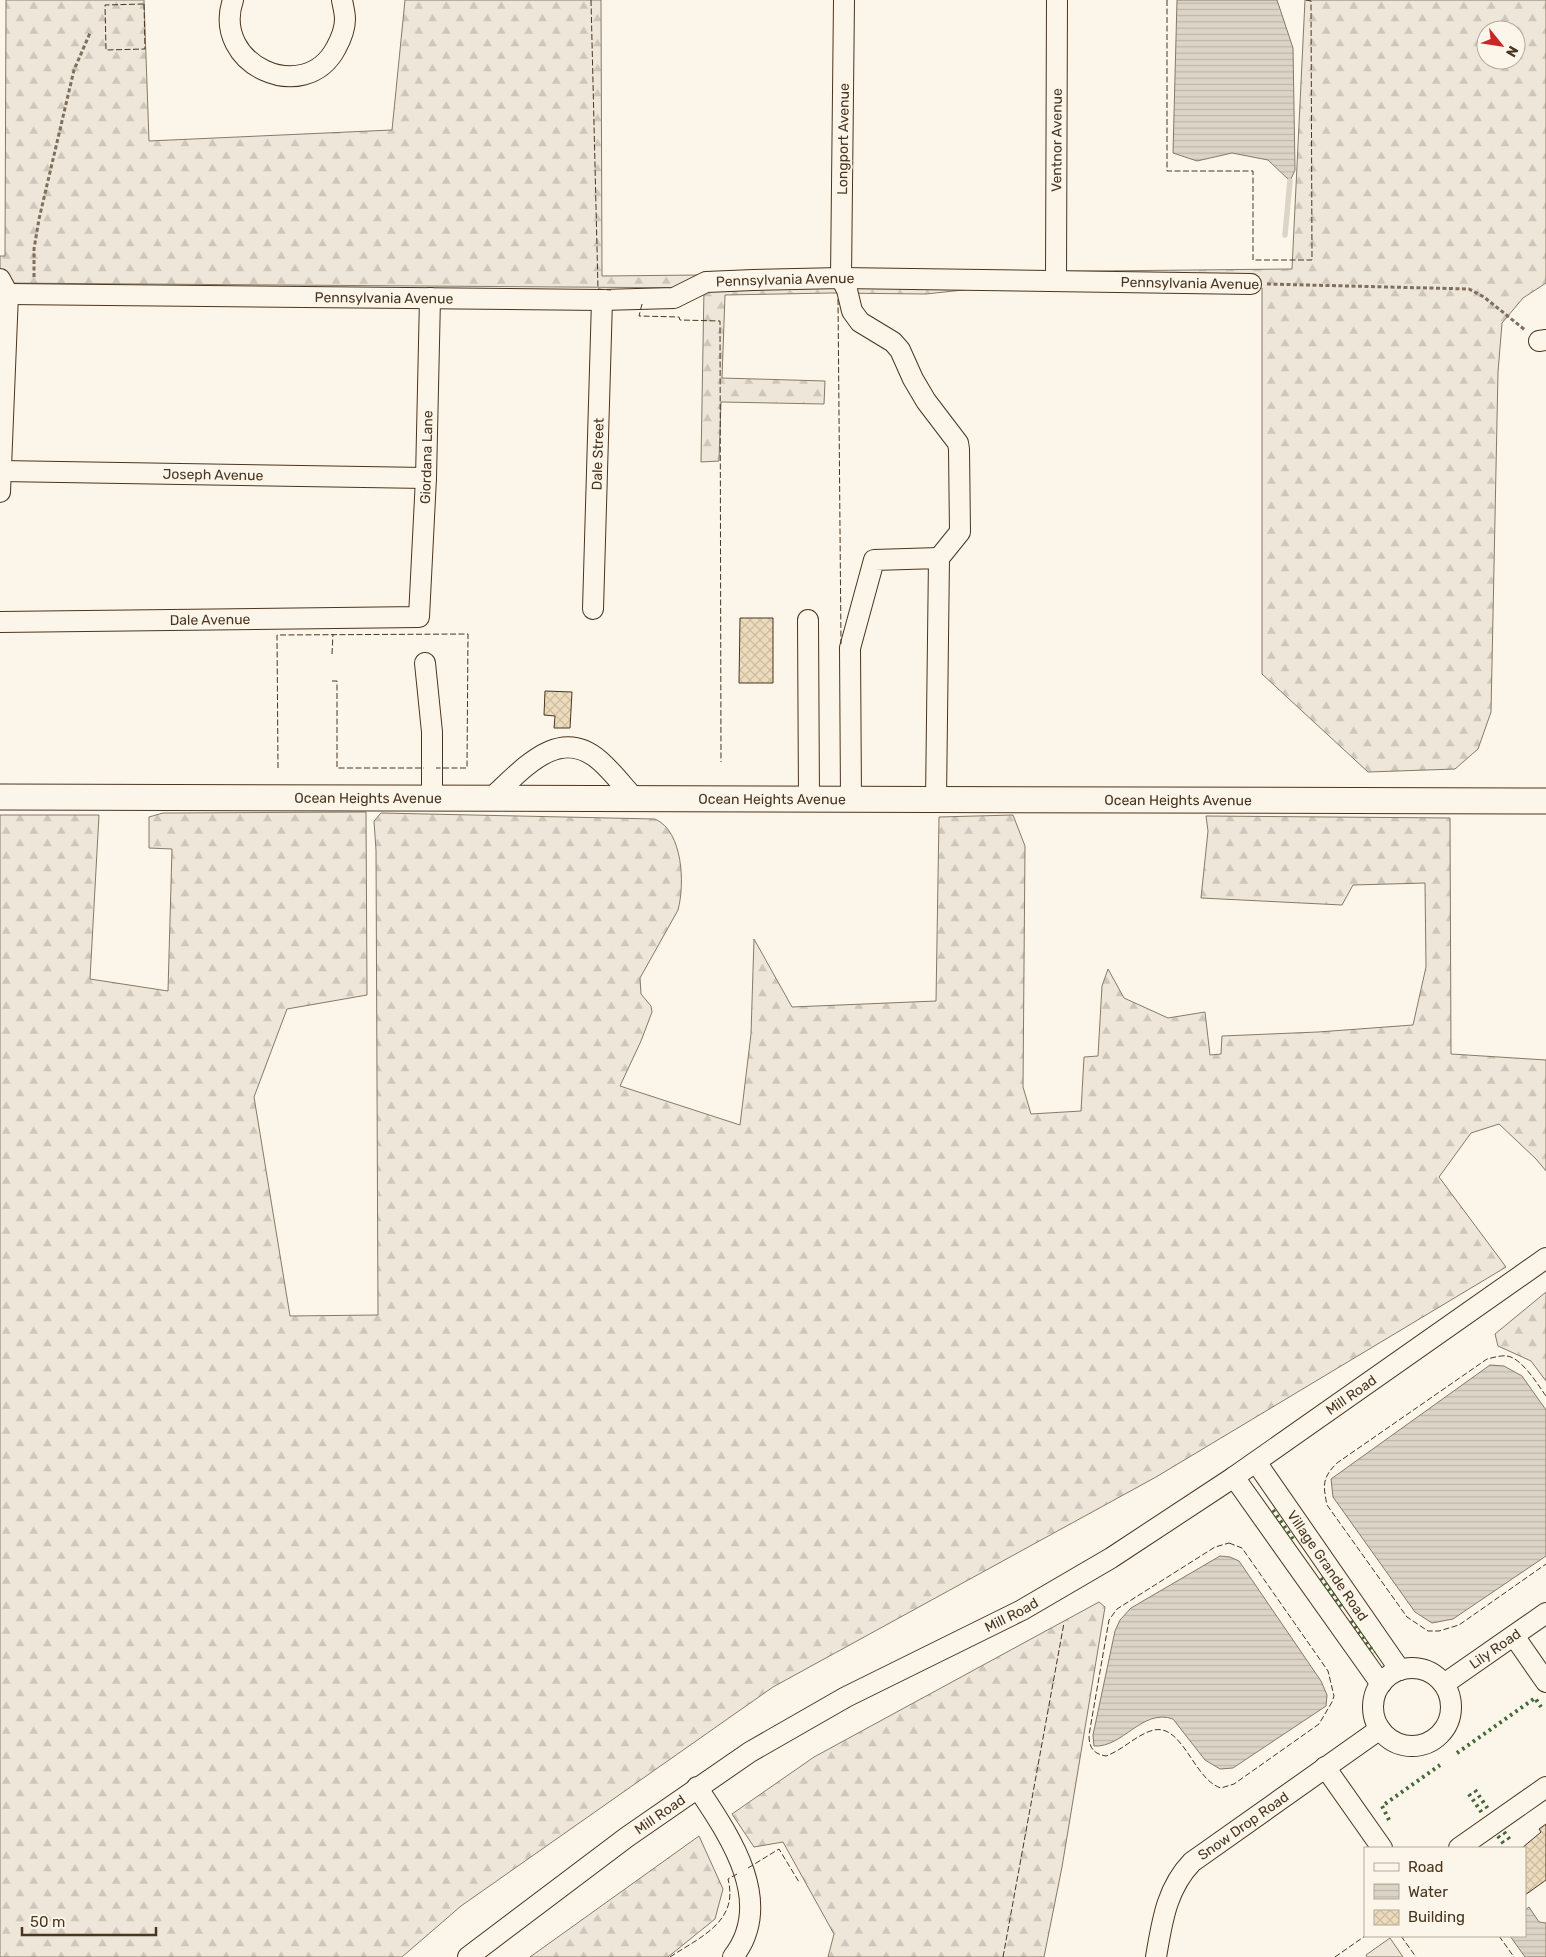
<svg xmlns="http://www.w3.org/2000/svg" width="1546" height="1957" viewBox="0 0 1546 1957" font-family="Rubik,sans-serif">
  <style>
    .grass { fill: #ede6d9; stroke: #887966 }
    .forest { fill: url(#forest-firs); stroke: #887966; fill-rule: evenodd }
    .water { fill: url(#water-rules); stroke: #887966 }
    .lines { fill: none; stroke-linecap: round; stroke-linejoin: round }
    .stream { stroke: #dcd4c6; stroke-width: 5.5 }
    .building { fill: url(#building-cross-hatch); stroke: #4a3520 }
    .minor-casing { stroke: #4a3520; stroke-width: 22 }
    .major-casing { stroke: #4a3520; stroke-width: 27 }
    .path { stroke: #7f6f5c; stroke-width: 3; stroke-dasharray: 4 2.5; stroke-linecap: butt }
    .minor { stroke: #fbf6e9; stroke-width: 20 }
    .major { stroke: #fbf6e9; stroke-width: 25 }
    .hedge { stroke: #436837; stroke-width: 4; stroke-dasharray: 2.5 4; stroke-linecap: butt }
    .fence { stroke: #4a3520; stroke-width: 1; stroke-dasharray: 6 2.5; stroke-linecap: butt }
    .labels { text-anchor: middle; stroke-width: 4; stroke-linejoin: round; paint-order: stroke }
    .street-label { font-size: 14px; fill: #4a3520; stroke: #fbf6e9 }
  </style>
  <defs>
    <pattern id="forest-firs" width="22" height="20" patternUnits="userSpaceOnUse" patternTransform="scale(1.25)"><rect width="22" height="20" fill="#ede6d9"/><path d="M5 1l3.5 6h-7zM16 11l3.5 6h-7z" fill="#cdc6ba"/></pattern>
    <pattern id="water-rules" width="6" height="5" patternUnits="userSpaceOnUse" patternTransform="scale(1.25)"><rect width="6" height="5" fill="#dcd4c6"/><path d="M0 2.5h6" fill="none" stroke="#beb7aa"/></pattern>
    <pattern id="building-cross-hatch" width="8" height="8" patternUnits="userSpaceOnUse" patternTransform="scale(1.25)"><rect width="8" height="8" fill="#ecdcbc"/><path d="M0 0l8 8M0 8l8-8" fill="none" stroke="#ccbda1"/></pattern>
  </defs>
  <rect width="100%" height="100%" fill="#fbf6e9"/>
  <path class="grass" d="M1390 1938 1403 1957H1367L1366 1955Z"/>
  <path class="forest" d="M6 0H144L149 141 392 130 405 0H601L602 276 1292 269 1305 0H1546V283L1523 298 1502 323 1498 372 1491 712 1478 749 1455 769 1368 772 1262 674V288L1056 280 926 294 831 293 725 295 722 378 825 381 824 404 721 402 719 461 701 462 704 288 0 283V256H5ZM1486 30H1516V60H1486Z
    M366 812 367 995 287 1009 254 1097 290 1316 378 1315 376 850 374 821 381 813 655 819C683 831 685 884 678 910L640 978 641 994 651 1006 652 1012 641 1041 620 1086 740 1125 751 1034 754 939 792 1007 936 1001 939 817 1013 815 1025 846 1023 1087 1031 1114 1081 1111 1084 1057 1098 1056 1102 986 1108 969 1124 998 1168 1018 1205 1012 1210 1055 1221 1054 1222 1036 1318 1032 1413 1025 1426 967 1425 883 1353 885 1342 905 1201 898 1208 831 1206 816 1450 818 1451 1054 1546 1060V1171L1536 1159 1499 1124 1471 1133 1439 1177 1506 1267 1156 1477 773 1687 461 1906 402 1957H0V815H99L90 979 168 991 172 849 149 848V817L163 813Z
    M1546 1292V1381L1531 1361 1498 1346 1495 1334Z
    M1099 1602 1105 1607 1062 1867 1044 1957H828L834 1934 783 1842 754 1847 732 1814 814 1757Z
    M699 1836 723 1889 715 1919 668 1957H530Z"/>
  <path class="water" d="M1177 0H1277L1293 48 1295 170 1290 181 1268 160 1232 153 1197 161 1173 153Z
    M1490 1365 1504 1366 1522 1376 1546 1410V1556L1453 1619 1432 1623 1415 1612 1333 1497 1331 1479Z
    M1220 1556 1230 1557 1239 1561 1321 1681 1327 1695 1326 1706 1233 1768 1220 1769 1205 1760 1173 1719C1142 1708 1123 1748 1094 1746L1093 1735 1115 1631 1120 1620 1131 1608Z
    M1529 1907 1539 1922 1546 1923V1957H1525L1510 1936H1525V1910Z"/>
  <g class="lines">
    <path class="stream" d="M1285 235 1290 181"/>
  </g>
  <path class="building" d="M740 618H773V683H739Z
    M545 691 572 692 570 728H554L555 716 544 715Z
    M1546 1824V1880L1525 1895V1848H1522L1541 1832 1539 1829Z"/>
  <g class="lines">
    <defs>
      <g id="minor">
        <path d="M233 0C211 65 305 107 336 48 341 39 345 29 345 19 345 13 343 6 342 0"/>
        <path d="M844 0 841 278 847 290 852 311 860 322 893 342 900 350 913 379 926 401 958 443 959 449 960 532 939 558"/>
        <path d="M0 279 8 294 0 492"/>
        <path id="s1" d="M1056 280 1057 0"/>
        <path id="s2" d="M8 294 602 300 674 298 706 282 753 280 841 278 1251 284"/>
        <path d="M1539 341 1546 340"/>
        <path id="s3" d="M1 471 426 478"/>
        <path id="s4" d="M593 609 602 300"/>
        <path d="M808 620 809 799"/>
        <path id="s5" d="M0 622 419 617 426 478 430 298"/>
        <path d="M425 663 432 732V799"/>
        <path d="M490 799C520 773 557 724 599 760 612 771 623 786 635 799"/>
        <path d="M851 799 850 648 874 560 939 558 936 800"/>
        <path id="s6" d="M1256 1462 1400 1670"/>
        <path d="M1234 1477 1381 1684"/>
        <path d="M1514 1636 1546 1682"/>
        <circle cx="1412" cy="1707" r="39"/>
        <path id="s7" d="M1444 1684 1546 1613"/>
        <path d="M1325 1767 1382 1848"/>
        <path d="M697 1787C729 1835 776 1902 733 1957"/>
        <path d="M1459 1848 1546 1787"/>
        <path id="s8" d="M468 1957 627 1837 750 1752 846 1697 1022 1610 1111 1558 1234 1477 1546 1258"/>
        <path id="s9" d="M1156 1957C1162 1923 1166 1889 1192 1862L1380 1729"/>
      </g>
      <g id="major">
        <path id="s10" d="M0 797 1546 801"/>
      </g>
    </defs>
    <use href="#minor" class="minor-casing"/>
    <use href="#major" class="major-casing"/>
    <path class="path" d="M34 277V249L39 219 74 70 90 33
      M1267 284 1469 289 1484 297 1525 330"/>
    <use href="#minor" class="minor"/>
    <use href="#major" class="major"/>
    <path class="hedge" d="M1273 1510 1295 1542
      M1321 1578 1342 1607
      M1351 1621 1374 1653
      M1457 1753 1535 1698 1541 1707
      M1475 1790 1488 1809
      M1469 1794 1482 1813
      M1389 1820 1382 1806 1440 1765
      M1504 1832 1510 1840
      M1498 1836 1504 1844"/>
    <path class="fence" d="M591 0 598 289 611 290
      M1167 0V171H1253V260H1312L1311 1 1306 0
      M144 4 145 49 106 50 105 5Z
      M838 299 841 644
      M642 304 639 316 679 317 680 320 720 321 721 762
      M332 654 333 634
      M332 681H337V768H424
      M278 768 277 635 468 634 467 768H436
      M1546 1396C1538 1385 1522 1358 1507 1356 1501 1355 1492 1358 1487 1359L1337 1463C1322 1478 1323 1485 1327 1505L1407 1617 1428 1631H1439L1459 1625 1546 1564
      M1229 1543 1242 1548 1328 1671 1334 1696 1332 1702 1319 1724 1234 1784 1221 1788C1194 1780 1183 1724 1154 1730 1137 1734 1123 1750 1106 1756 1093 1754 1089 1747 1089 1735L1109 1620 1117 1609 1215 1547Z
      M748 1868 779 1849 799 1882
      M1401 1936 1416 1957
      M1499 1936 1514 1957
      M670 1957C700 1937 739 1922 728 1879L737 1874
      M1003 1957 1064 1623
      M1335 1957 1365 1936"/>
  </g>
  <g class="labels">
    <g class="street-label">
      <text transform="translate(843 139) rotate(-89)" y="5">Longport Avenue</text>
      <text dy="5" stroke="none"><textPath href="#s1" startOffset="140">Ventnor Avenue</textPath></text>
      <text dy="5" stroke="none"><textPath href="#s2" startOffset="781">Pennsylvania Avenue</textPath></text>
      <text transform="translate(1190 283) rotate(1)" y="5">Pennsylvania Avenue</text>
      <text dy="5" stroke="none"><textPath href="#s2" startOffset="376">Pennsylvania Avenue</textPath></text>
      <text dy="5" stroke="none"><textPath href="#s4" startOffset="155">Dale Street</textPath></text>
      <text dy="5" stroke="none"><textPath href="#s5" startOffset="579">Giordana Lane</textPath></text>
      <text dy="5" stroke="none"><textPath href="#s3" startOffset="212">Joseph Avenue</textPath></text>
      <text dy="5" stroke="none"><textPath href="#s5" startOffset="210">Dale Avenue</textPath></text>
      <text dy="5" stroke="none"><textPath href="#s10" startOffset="368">Ocean Heights Avenue</textPath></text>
      <text dy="5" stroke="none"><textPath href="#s10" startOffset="772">Ocean Heights Avenue</textPath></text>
      <text dy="5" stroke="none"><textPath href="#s10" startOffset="1178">Ocean Heights Avenue</textPath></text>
      <text dy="5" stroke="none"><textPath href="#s8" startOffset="1049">Mill Road</textPath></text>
      <text dy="5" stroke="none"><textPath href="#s6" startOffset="126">Village Grande Road</textPath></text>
      <text dy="5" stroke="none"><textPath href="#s8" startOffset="644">Mill Road</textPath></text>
      <text dy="5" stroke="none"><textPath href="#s7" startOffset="62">Lily Road</textPath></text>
      <text dy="5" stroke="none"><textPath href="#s8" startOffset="239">Mill Road</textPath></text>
      <text dy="5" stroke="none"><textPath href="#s9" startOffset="166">Snow Drop Road</textPath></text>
    </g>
  </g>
  <rect x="1364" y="1847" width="162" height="90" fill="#fbf6e9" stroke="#b4a999"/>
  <rect x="1374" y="1863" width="25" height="8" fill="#fbf6e9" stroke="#b4a999"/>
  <text x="1408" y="1872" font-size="15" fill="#4a3520">Road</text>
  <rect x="1374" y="1884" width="25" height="15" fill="url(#water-rules)" stroke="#b4a999"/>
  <text x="1408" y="1897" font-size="15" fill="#4a3520">Water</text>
  <rect x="1374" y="1910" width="25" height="15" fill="url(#building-cross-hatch)" stroke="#b4a999"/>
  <text x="1408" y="1922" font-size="15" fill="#4a3520">Building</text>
  <g transform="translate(1501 45) rotate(120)"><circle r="24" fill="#fbf6e9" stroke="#b4a999"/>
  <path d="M0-4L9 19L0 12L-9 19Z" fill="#c62828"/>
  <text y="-8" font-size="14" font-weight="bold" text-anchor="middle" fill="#4a3520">N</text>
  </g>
  <path d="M22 1927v8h134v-8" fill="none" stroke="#4a3520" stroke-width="2.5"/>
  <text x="30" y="1927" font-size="15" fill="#4a3520" stroke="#fbf6e9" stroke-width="4" paint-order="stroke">50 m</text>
</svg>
